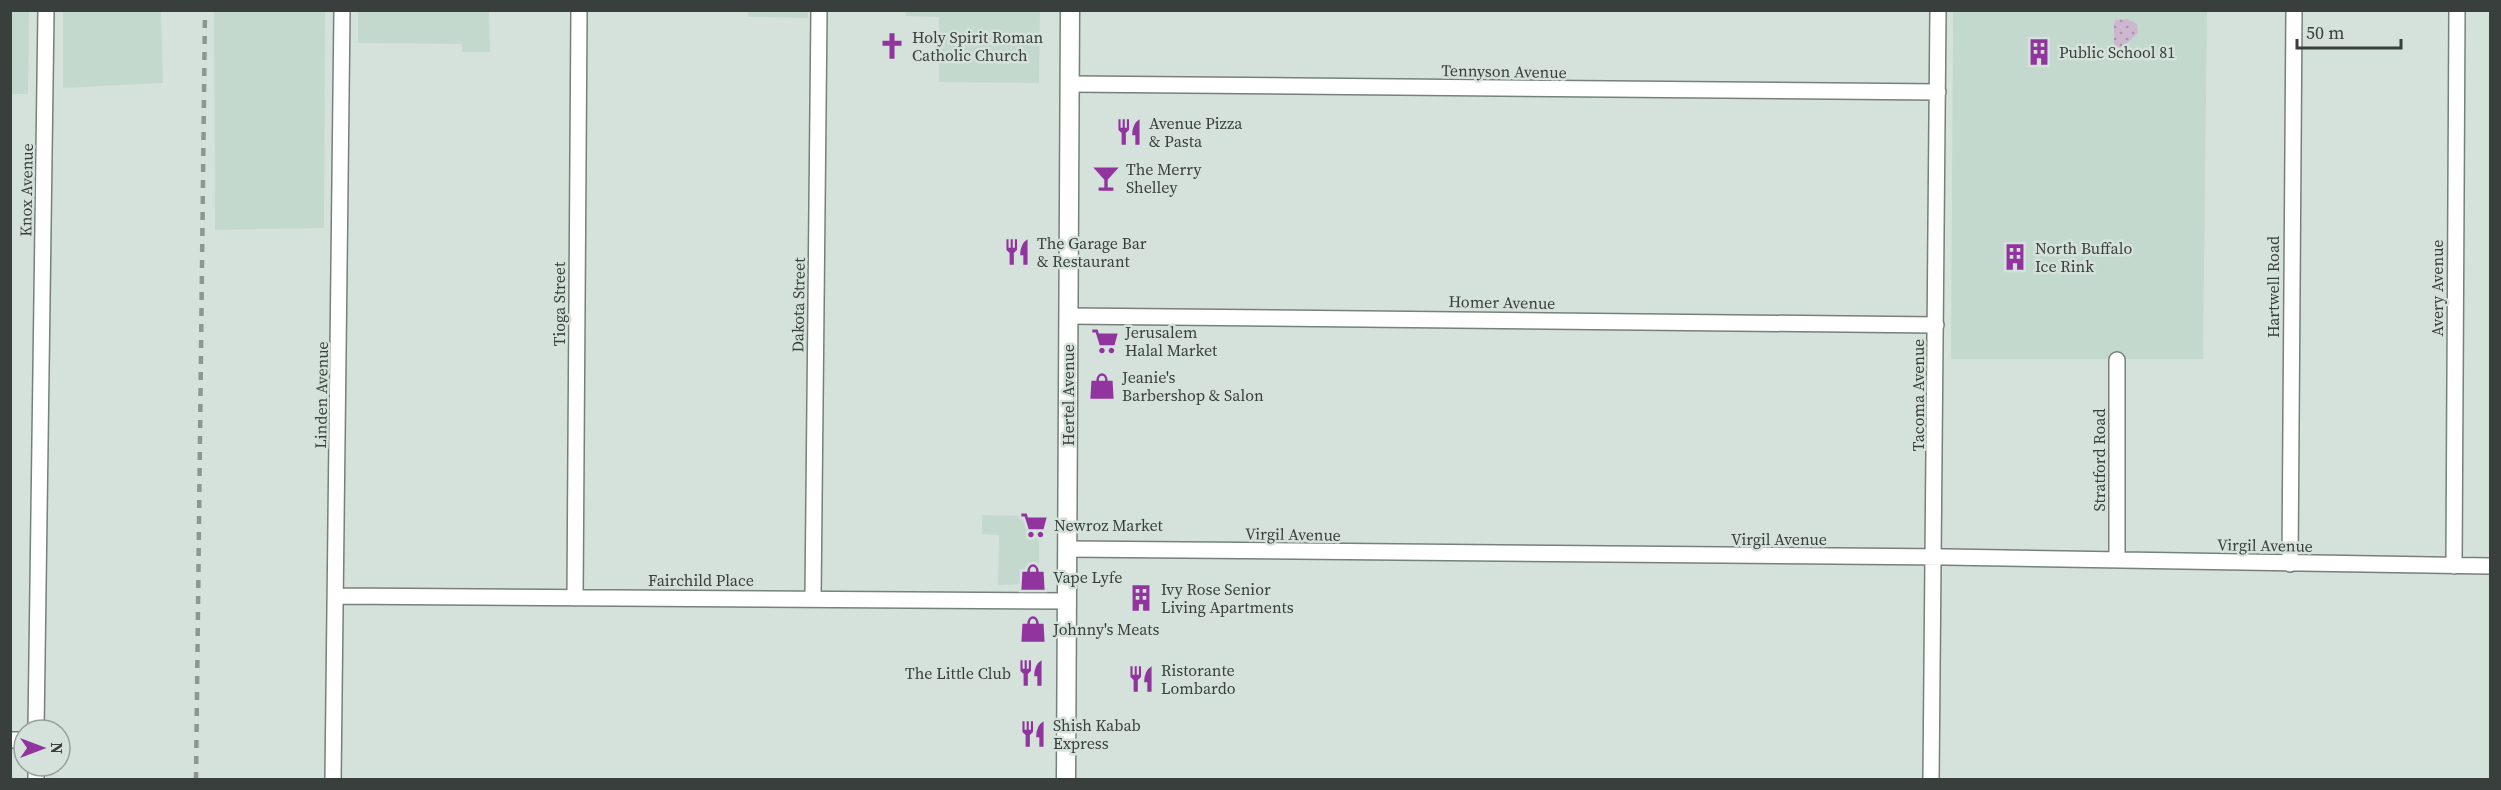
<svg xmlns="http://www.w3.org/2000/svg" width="2501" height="790" viewBox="0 0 2501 790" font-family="'Source Serif 4',serif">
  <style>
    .built { fill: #c4d9cd }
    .grass { fill: url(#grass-dots) }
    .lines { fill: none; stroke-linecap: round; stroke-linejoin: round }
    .minor-casing { stroke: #75817a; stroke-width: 18 }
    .tertiary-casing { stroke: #75817a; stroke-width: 21 }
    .minor { stroke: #fff; stroke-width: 15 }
    .tertiary { stroke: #fff; stroke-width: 18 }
    .rail { stroke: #8d9792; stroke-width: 4.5; stroke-dasharray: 8 8; stroke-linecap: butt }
    .labels { text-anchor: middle; stroke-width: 5; stroke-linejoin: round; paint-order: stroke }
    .poi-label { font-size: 16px; fill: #393f3c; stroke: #d5e2db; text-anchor: start }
    .street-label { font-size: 16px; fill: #393f3c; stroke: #d5e2db }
  </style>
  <defs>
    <pattern id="grass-dots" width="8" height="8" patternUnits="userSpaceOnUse" patternTransform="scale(1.5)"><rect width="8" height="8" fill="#cdb7cf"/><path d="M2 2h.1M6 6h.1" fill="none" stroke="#a796a9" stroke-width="1.8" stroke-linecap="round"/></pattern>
  </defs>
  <rect width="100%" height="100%" fill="#d5e2db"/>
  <path class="built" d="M10 11H29L28 94H11Z
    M63 11H161L163 83 63 88Z
    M214 11H325L324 228 215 230Z
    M358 11H489L490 52H462V44L358 43Z
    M748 11H808V18L748 17Z
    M906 11H1040L1039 83 939 82V17L906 16Z
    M1953 11H2207L2203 359H1951Z
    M982 515 1039 516V584L998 585 999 535 982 534Z"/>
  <path class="grass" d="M2127 19 2137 24 2138 33 2123 47 2117 48 2114 44V23L2116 20Z"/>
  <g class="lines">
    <defs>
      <path id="minor" d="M1070 84 1938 92
        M1068 316 1936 325
        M2117 360V560
        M1067 549 1946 557 2490 566
        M2290 564 2294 10
        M2454 566 2457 10
        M336 596 1067 601
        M575 598 579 10
        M813 599 819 10
        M36 730 46 10
        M10 740H24
        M36 780V766
        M333 780 342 10
        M1931 780 1938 10"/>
      <path id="tertiary" d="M1066 780 1070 10"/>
    </defs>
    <use href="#minor" class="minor-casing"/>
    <use href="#tertiary" class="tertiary-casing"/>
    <use href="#minor" class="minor"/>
    <use href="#tertiary" class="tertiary"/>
    <path class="rail" d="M196 780 205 10"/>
  </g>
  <defs>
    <symbol id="church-bare" viewBox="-9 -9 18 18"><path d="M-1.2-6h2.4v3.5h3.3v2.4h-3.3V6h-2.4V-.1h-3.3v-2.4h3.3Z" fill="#92349e" stroke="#d5e2db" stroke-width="2.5" paint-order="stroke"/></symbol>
    <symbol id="building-bare" viewBox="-9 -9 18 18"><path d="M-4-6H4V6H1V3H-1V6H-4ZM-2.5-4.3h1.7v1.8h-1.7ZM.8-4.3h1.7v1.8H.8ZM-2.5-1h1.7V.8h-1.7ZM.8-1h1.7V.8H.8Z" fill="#92349e" stroke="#d5e2db" stroke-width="2.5" paint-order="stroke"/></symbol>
    <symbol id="restaurant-bare" viewBox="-9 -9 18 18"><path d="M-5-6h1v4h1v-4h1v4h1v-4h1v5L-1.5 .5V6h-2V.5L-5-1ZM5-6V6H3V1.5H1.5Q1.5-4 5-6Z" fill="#92349e" stroke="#d5e2db" stroke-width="2.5" paint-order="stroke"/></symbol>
    <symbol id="bar-bare" viewBox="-9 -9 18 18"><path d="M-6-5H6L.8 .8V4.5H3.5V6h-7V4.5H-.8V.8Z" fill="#92349e" stroke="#d5e2db" stroke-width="2.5" paint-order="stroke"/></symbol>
    <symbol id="supermarket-bare" viewBox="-9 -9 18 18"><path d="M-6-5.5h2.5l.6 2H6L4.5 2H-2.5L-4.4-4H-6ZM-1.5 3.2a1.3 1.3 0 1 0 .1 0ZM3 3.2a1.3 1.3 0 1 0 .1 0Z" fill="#92349e" stroke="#d5e2db" stroke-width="2.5" paint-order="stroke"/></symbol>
    <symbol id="shop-bare" viewBox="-9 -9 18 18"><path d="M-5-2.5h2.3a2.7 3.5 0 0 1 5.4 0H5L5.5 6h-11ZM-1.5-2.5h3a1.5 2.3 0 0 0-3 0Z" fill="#92349e" stroke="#d5e2db" stroke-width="2.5" paint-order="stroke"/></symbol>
  </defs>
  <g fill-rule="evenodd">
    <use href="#church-bare" x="873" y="27" width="38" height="38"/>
    <use href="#building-bare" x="2020" y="33" width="38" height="38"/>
    <use href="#restaurant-bare" x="1110" y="113" width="38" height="38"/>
    <use href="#bar-bare" x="1087" y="159" width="38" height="38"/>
    <use href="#restaurant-bare" x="998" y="233" width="38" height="38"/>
    <use href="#building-bare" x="1996" y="238" width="38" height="38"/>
    <use href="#supermarket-bare" x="1086" y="322" width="38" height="38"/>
    <use href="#shop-bare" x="1083" y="367" width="38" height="38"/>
    <use href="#supermarket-bare" x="1015" y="506" width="38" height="38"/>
    <use href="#shop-bare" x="1014" y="558" width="38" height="38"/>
    <use href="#building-bare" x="1122" y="579" width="38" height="38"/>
    <use href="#shop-bare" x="1014" y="610" width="38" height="38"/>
    <use href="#restaurant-bare" x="1012" y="654" width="38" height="38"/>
    <use href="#restaurant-bare" x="1122" y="660" width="38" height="38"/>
    <use href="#restaurant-bare" x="1014" y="715" width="38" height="38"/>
  </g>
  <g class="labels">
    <g class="poi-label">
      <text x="912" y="43">Holy Spirit Roman<tspan x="912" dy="18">Catholic Church</tspan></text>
      <text x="2059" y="58">Public School 81</text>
      <text x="1149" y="129">Avenue Pizza<tspan x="1149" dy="18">&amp; Pasta</tspan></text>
      <text x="1126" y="175">The Merry<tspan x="1126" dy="18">Shelley</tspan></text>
      <text x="1037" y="249">The Garage Bar<tspan x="1037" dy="18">&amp; Restaurant</tspan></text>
      <text x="2035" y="254">North Buffalo<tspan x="2035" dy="18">Ice Rink</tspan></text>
      <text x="1125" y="338">Jerusalem<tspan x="1125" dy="18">Halal Market</tspan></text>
      <text x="1122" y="383">Jeanie's<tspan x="1122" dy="18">Barbershop &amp; Salon</tspan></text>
      <text x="1054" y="531">Newroz Market</text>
      <text x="1053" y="583">Vape Lyfe</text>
      <text x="1161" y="595">Ivy Rose Senior<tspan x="1161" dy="18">Living Apartments</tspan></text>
      <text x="1053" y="635">Johnny's Meats</text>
      <text x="1161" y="676">Ristorante<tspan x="1161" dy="18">Lombardo</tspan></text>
      <text x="1011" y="679" text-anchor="end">The Little Club</text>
      <text x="1053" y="731">Shish Kabab<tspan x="1053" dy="18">Express</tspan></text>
    </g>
    <g class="street-label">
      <text transform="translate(1504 71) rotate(1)" y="6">Tennyson Avenue</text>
      <text transform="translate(26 190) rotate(-89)" y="6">Knox Avenue</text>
      <text transform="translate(2273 287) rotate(-90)" y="6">Hartwell Road</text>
      <text transform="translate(2437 288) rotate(-90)" y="6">Avery Avenue</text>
      <text transform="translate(1502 302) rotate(1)" y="6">Homer Avenue</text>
      <text transform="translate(559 304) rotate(-90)" y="6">Tioga Street</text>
      <text transform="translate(798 305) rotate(-89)" y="6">Dakota Street</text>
      <text transform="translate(321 395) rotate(-89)" y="6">Linden Avenue</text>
      <text transform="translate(1068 395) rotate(-90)" y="6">Hertel Avenue</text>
      <text transform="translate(1918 395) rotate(-90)" y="6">Tacoma Avenue</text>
      <text transform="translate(2099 460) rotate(-90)" y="6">Stratford Road</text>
      <text transform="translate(1293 534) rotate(1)" y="6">Virgil Avenue</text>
      <text x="1779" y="545">Virgil Avenue</text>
      <text transform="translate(2265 545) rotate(1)" y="6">Virgil Avenue</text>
      <text x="701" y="586">Fairchild Place</text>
    </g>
  </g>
  <rect width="2501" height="790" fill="none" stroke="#393f3c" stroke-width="24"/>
  <g transform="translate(42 748) rotate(90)"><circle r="28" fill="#d5e2db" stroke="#97a19b" stroke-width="1.5"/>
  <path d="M0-4.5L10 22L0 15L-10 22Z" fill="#92349e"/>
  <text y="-9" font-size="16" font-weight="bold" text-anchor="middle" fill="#393f3c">N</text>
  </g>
  <path d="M2297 39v9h104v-9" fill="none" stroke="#393f3c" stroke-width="3"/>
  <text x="2306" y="39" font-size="18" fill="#393f3c" stroke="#d5e2db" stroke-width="4.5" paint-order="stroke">50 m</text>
</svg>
